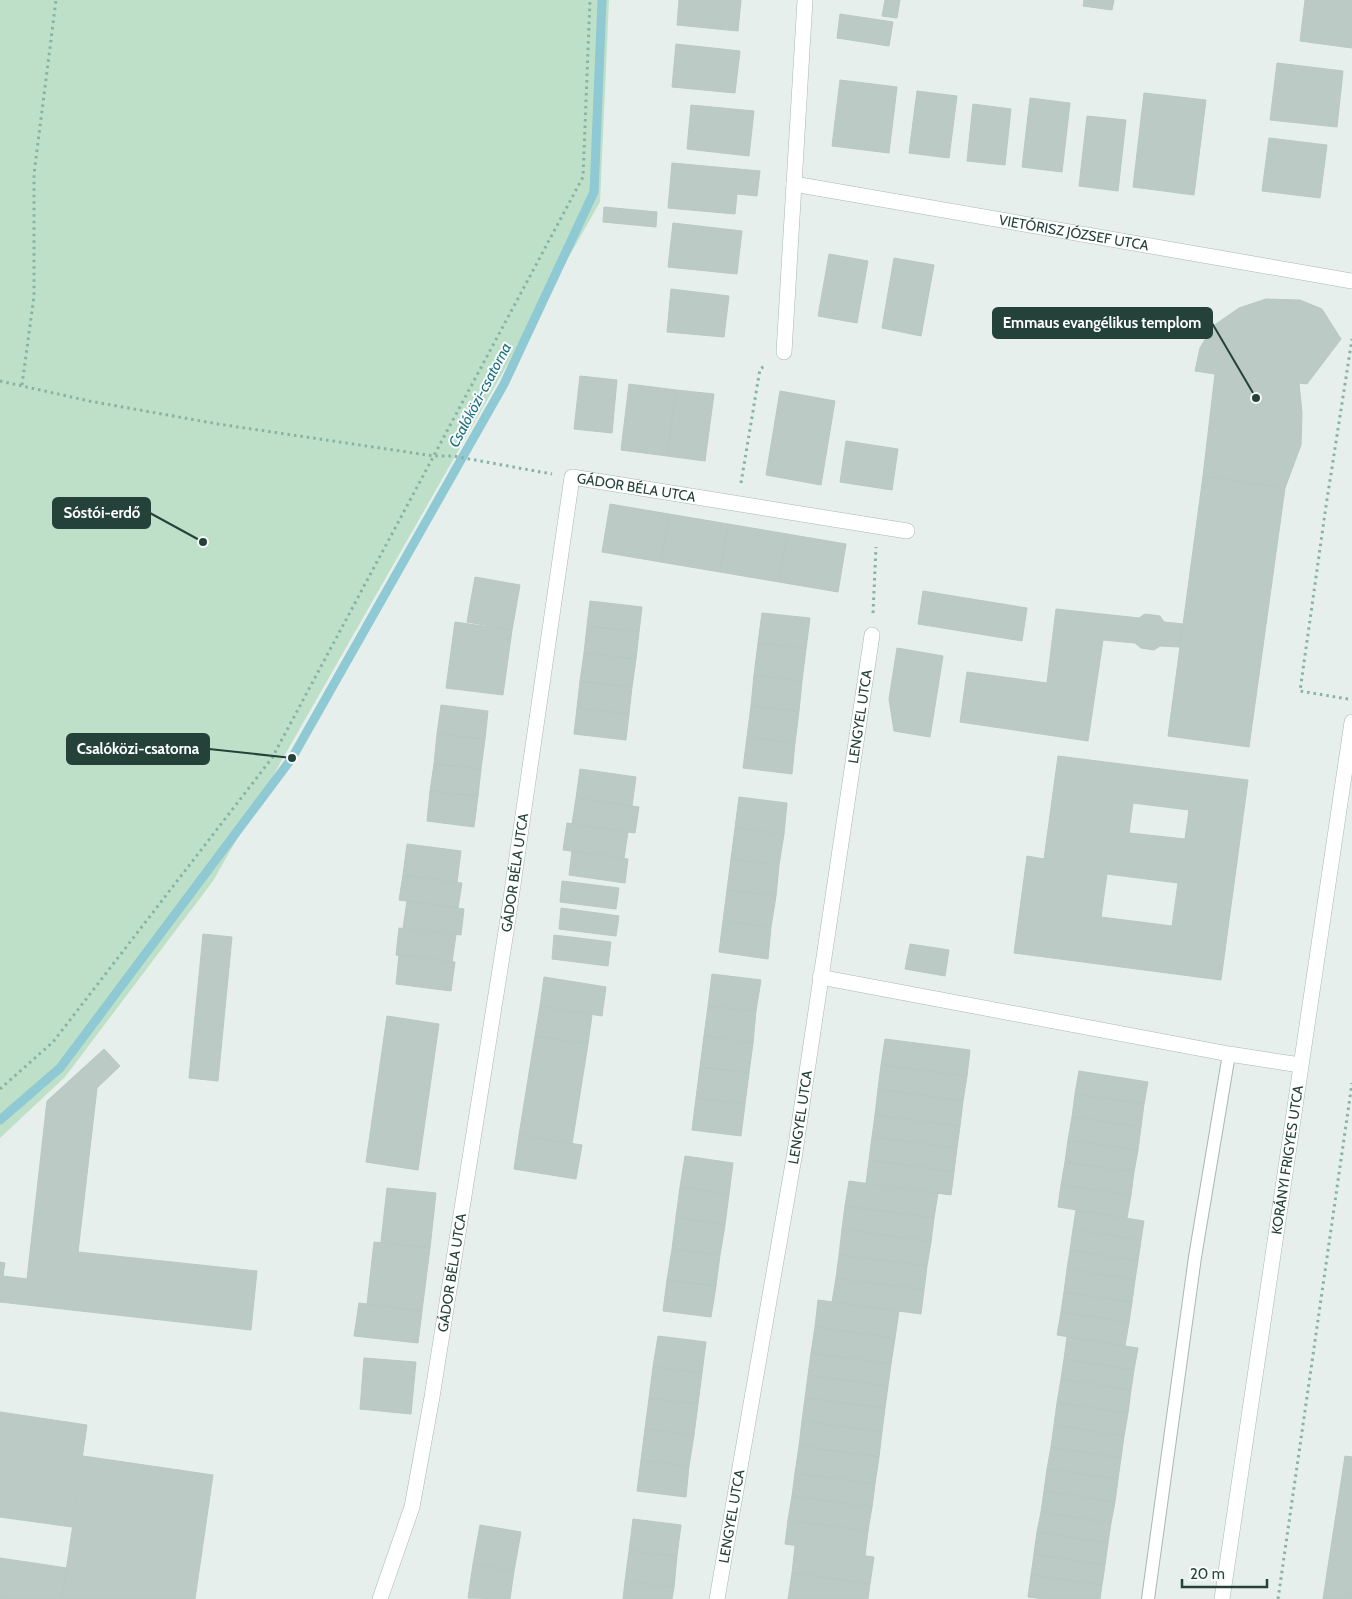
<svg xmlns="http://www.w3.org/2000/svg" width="1352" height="1599" viewBox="0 0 1352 1599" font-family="Cabin,sans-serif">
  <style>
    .green { fill: #bfe0c8 }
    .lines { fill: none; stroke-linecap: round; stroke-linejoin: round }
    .stream { stroke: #8ec9d4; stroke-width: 9 }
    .building { fill: #bbcac4; stroke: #b8c9c2; fill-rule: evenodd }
    .lane-casing { stroke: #a8b8b2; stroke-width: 14 }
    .street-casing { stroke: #a8b8b2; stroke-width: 16 }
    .secondary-casing { stroke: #a4bbb3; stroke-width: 16 }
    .path { stroke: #86b3a5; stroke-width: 3; stroke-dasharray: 2.5 4; stroke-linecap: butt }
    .lane { stroke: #fff; stroke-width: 12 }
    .street { stroke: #fff; stroke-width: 15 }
    .secondary { stroke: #fff; stroke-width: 15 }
    .labels { text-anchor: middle; stroke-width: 4; stroke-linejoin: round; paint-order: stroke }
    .street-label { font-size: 14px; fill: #24423a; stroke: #f7fbf9 }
    .water-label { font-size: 15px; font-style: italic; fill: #1c6f80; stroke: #f7fbf9 }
    .leader { fill: none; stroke: #24423a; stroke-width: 2 }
    .callout-dot { fill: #24423a; stroke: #f7fbf9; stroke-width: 2 }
    .callout { fill: #24423a; stroke: #24423a; stroke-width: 2 }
    .callout-label { font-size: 15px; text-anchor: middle; font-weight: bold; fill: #fff }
  </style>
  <rect width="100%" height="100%" fill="#e6efeb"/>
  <path class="green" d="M0 0H609L600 202 213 881 65 1077 0 1138Z"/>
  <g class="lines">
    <path class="stream" d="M0 1120 60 1068 292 758 504 384 594 192 602 0"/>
  </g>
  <path class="building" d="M679 0H741L738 31 677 25Z
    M885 0H900L897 18 882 16Z
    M1084 0H1114L1112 10 1083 6Z
    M1305 0H1352V48L1300 41Z
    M840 14 893 22 889 46 837 38Z
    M676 44 740 51 735 93 672 87Z
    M1277 63 1343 71 1337 127 1270 120Z
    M840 80 897 87 889 153 832 146Z
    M917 91 957 96 949 158 909 153Z
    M1144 93 1206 100 1194 195 1133 187Z
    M1030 98 1070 103 1062 172 1022 167Z
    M973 104 1011 109 1005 165 967 161Z
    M691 105 754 111 749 156 687 149Z
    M1087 116 1126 120 1118 191 1079 186Z
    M1269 138 1327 145 1320 198 1262 191Z
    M672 163 760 171 757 196 737 194 735 214 668 208Z
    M604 207 657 212 656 227 603 222Z
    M673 223 742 231 737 274 668 267Z
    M829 254 868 261 857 323 818 316Z
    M894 258 934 265 921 336 882 328Z
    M671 289 729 296 724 337 667 332Z
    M1266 299 1300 300 1322 309 1341 339 1307 384 1299 383 1302 413 1301 445 1285 488 1203 476 1215 374 1195 371 1200 348 1213 326 1239 308Z
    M580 376 617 380 612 433 574 429Z
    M629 384 676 390 667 456 621 450Z
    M676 390 714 394 705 461 667 456Z
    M780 391 835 401 821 485 766 475Z
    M846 441 898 449 892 490 840 482Z
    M1203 476 1285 488 1249 747 1168 736Z
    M610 504 669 514 661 562 602 552Z
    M669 514 728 524 720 572 661 562Z
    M728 524 787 534 779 582 720 572Z
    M787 534 846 544 838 592 779 582Z
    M475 577 520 585 512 630 467 622Z
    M923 591 1027 608 1022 641 918 624Z
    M590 601 642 607 639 632 587 626Z
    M1056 609 1139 618 1145 614 1160 616 1164 622 1183 624 1180 647 1160 646 1154 650 1141 648 1135 643 1103 640 1088 741 960 722 967 672 1047 683Z
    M762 613 810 618 806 649 758 643Z
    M455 622 512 630 503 695 446 688Z
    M587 626 639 632 636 659 584 653Z
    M758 643 806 649 802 681 754 675Z
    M897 648 943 656 930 737 894 731 889 699Z
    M584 653 636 659 632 687 580 681Z
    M754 675 802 681 799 711 751 706Z
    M580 681 632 687 629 714 577 708Z
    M441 705 488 711 485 739 437 734Z
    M751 706 799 711 795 743 747 737Z
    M577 708 629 714 626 740 574 734Z
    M437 734 485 739 481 769 434 764Z
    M747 737 795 743 792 774 743 768Z
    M1058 756 1248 780 1221 980 1014 953 1027 856 1044 859ZM1133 803 1189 810 1185 839 1129 833ZM1107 874 1178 883 1172 926 1101 917Z
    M434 764 481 769 478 796 430 791Z
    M580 769 636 777 632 806 576 798Z
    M430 791 478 796 474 827 427 821Z
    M739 797 787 803 784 834 735 828Z
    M576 798 639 807 635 833 572 824Z
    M567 823 628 832 624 858 563 850Z
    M735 828 784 834 779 865 731 859Z
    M407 844 461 851 457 882 403 875Z
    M572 851 628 859 625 883 569 875Z
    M731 859 779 865 776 896 727 890Z
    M403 875 462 883 458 908 399 900Z
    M562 881 619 888 616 909 560 902Z
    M727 890 776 896 771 927 723 921Z
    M407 901 464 909 461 935 403 928Z
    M561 908 619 916 616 936 559 929Z
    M723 921 771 927 768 959 719 952Z
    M399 928 456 935 452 962 396 955Z
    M203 934 232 937 218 1081 189 1078Z
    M554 935 611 942 608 966 552 959Z
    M910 944 949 950 945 976 905 969Z
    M399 955 455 962 451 991 396 984Z
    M712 974 761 980 756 1011 708 1006Z
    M544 977 606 987 602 1016 540 1006Z
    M540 1006 592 1015 588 1044 535 1036Z
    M708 1006 756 1011 753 1043 704 1036Z
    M387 1016 439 1024 418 1170 366 1162Z
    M535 1036 588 1044 572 1144 519 1135Z
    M704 1036 753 1043 749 1073 700 1067Z
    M885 1039 970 1050 967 1076 881 1065Z
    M104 1049 120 1066 97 1088 78 1252 257 1271 251 1330 0 1302V1262L5 1263 3 1276 27 1279 47 1101Z
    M881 1065 967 1076 963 1101 878 1089Z
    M700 1067 749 1073 745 1104 696 1098Z
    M1079 1071 1148 1082 1144 1104 1075 1094Z
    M878 1089 963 1101 960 1126 875 1115Z
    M1075 1094 1144 1104 1141 1127 1072 1117Z
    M696 1098 745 1104 741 1136 692 1130Z
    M875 1115 960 1126 957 1148 872 1137Z
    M1072 1117 1141 1127 1138 1150 1068 1140Z
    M519 1135 582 1145 576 1179 514 1169Z
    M872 1137 957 1148 954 1172 869 1160Z
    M1068 1140 1138 1150 1134 1172 1065 1162Z
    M685 1156 733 1163 729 1194 680 1187Z
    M869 1160 954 1172 951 1195 866 1184Z
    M1065 1162 1134 1172 1131 1195 1061 1185Z
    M849 1181 938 1193 934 1218 845 1206Z
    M1061 1185 1131 1195 1127 1218 1058 1207Z
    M680 1187 729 1194 725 1225 676 1217Z
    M387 1188 436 1193 430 1248 381 1242Z
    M845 1206 934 1218 931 1242 842 1229Z
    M1076 1210 1144 1221 1141 1240 1073 1229Z
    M676 1217 725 1225 720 1255 672 1249Z
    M842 1229 931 1242 927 1266 839 1255Z
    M1073 1229 1141 1240 1138 1261 1070 1250Z
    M374 1242 430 1248 422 1311 367 1304Z
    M672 1249 720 1255 716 1286 667 1280Z
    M1070 1250 1138 1261 1135 1280 1067 1269Z
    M839 1255 927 1266 924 1290 836 1278Z
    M1067 1269 1135 1280 1132 1302 1064 1292Z
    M836 1278 924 1290 921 1314 832 1302Z
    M667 1280 716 1286 711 1317 663 1311Z
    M1064 1292 1132 1302 1129 1322 1061 1312Z
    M818 1300 899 1311 895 1338 815 1327Z
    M359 1303 422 1311 418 1343 354 1336Z
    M1061 1312 1129 1322 1125 1346 1057 1335Z
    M815 1327 895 1338 891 1364 811 1353Z
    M658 1336 706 1342 702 1373 653 1367Z
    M1067 1337 1138 1348 1134 1370 1064 1359Z
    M811 1353 891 1364 888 1386 808 1375Z
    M364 1358 416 1362 411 1414 360 1409Z
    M1064 1359 1134 1370 1131 1390 1061 1379Z
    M653 1367 702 1373 698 1404 649 1398Z
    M808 1375 888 1386 885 1408 805 1398Z
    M1061 1379 1131 1390 1128 1413 1057 1403Z
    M649 1398 698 1404 694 1435 645 1429Z
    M805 1398 885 1408 882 1432 802 1421Z
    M1057 1403 1128 1413 1124 1436 1054 1425Z
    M0 1412 87 1425 72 1527 0 1517Z
    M802 1421 882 1432 879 1457 799 1446Z
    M1054 1425 1124 1436 1121 1458 1051 1447Z
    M645 1429 694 1435 689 1466 641 1460Z
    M799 1446 879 1457 875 1484 795 1473Z
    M1051 1447 1121 1458 1118 1479 1047 1469Z
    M83 1456 213 1475 195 1599H62Z
    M1345 1456 1352 1457V1599H1323Z
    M641 1460 689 1466 686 1497 637 1491Z
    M1047 1469 1118 1479 1115 1502 1044 1491Z
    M795 1473 875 1484 872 1507 792 1496Z
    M1044 1491 1115 1502 1111 1523 1041 1512Z
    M792 1496 872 1507 868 1531 788 1520Z
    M1041 1512 1111 1523 1108 1543 1037 1532Z
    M633 1519 681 1525 677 1556 629 1551Z
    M788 1520 868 1531 865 1555 785 1544Z
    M480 1525 521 1532 514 1571 473 1564Z
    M1037 1532 1108 1543 1105 1565 1034 1554Z
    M795 1546 874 1557 870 1584 792 1573Z
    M629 1551 677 1556 674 1587 625 1581Z
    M1034 1554 1105 1565 1102 1585 1031 1575Z
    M0 1558 67 1568 62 1599H0Z
    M473 1564 514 1571 510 1599 468 1598Z
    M792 1573 870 1584 868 1599H788Z
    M1031 1575 1102 1585 1100 1599H1043L1028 1597Z
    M625 1581 674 1587 672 1599H623Z"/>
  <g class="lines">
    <defs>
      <path id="lane" d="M1148 1599 1195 1257 1229 1054"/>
      <g id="street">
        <path id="s1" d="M794 184 1352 281"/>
        <path d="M784 352 805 0"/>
        <path d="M820 977 1229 1054 1300 1065"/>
        <path id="s2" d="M380 1599 412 1507 432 1397 508 919 572 477 907 531"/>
        <path id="s3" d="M717 1599 795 1152 872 635"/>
      </g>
      <g id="secondary">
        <path id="s4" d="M1222 1599 1352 722"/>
      </g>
    </defs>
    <use href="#lane" class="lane-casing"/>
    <use href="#street" class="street-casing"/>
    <use href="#secondary" class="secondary-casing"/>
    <path class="path" d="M0 381 89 401 218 424 434 456H453L552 474
      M22 385 34 296V174L56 0
      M741 483 760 369 766 365
      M873 613 876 547
      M1348 699 1300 691 1326 506 1352 339
      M0 1089 53 1042 272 758 583 177 590 0
      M1278 1599 1352 1083"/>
    <use href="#lane" class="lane"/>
    <use href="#street" class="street"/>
    <use href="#secondary" class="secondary"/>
  </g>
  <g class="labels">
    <g class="street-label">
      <text dy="5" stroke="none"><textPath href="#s1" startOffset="284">VIETÓRISZ JÓZSEF UTCA</textPath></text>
      <text dy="5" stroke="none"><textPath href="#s2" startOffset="1205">GÁDOR BÉLA UTCA</textPath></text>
      <text dy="5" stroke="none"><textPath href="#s3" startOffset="894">LENGYEL UTCA</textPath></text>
      <text dy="5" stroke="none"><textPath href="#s2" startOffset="740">GÁDOR BÉLA UTCA</textPath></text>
      <text dy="5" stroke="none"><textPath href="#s3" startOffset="489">LENGYEL UTCA</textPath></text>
      <text dy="5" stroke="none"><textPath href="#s4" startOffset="444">KORÁNYI FRIGYES UTCA</textPath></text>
      <text dy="5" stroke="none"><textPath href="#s2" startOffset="335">GÁDOR BÉLA UTCA</textPath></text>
      <text dy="5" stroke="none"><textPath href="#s3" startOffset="84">LENGYEL UTCA</textPath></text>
    </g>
    <g class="water-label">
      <text transform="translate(480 395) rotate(-62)" y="5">Csalóközi-csatorna</text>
    </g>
  </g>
  <path class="leader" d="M1256 398L1212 323M203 542L150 513M292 758L209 749"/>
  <g class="callout-dot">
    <circle cx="1256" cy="398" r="5"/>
    <circle cx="203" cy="542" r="5"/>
    <circle cx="292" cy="758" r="5"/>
  </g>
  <g class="callout">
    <rect x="993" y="308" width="219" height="30" rx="5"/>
    <rect x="53" y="498" width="97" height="30" rx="5"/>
    <rect x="67" y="734" width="142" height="30" rx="5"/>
  </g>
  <g class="callout-label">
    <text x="1102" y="328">Emmaus evangélikus templom</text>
    <text x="102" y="518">Sóstói-erdő</text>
    <text x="138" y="754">Csalóközi-csatorna</text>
  </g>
  <path d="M1182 1579v8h85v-8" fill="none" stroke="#24423a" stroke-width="2.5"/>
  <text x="1190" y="1579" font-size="15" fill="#24423a" stroke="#f7fbf9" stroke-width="4" paint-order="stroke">20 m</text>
</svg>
